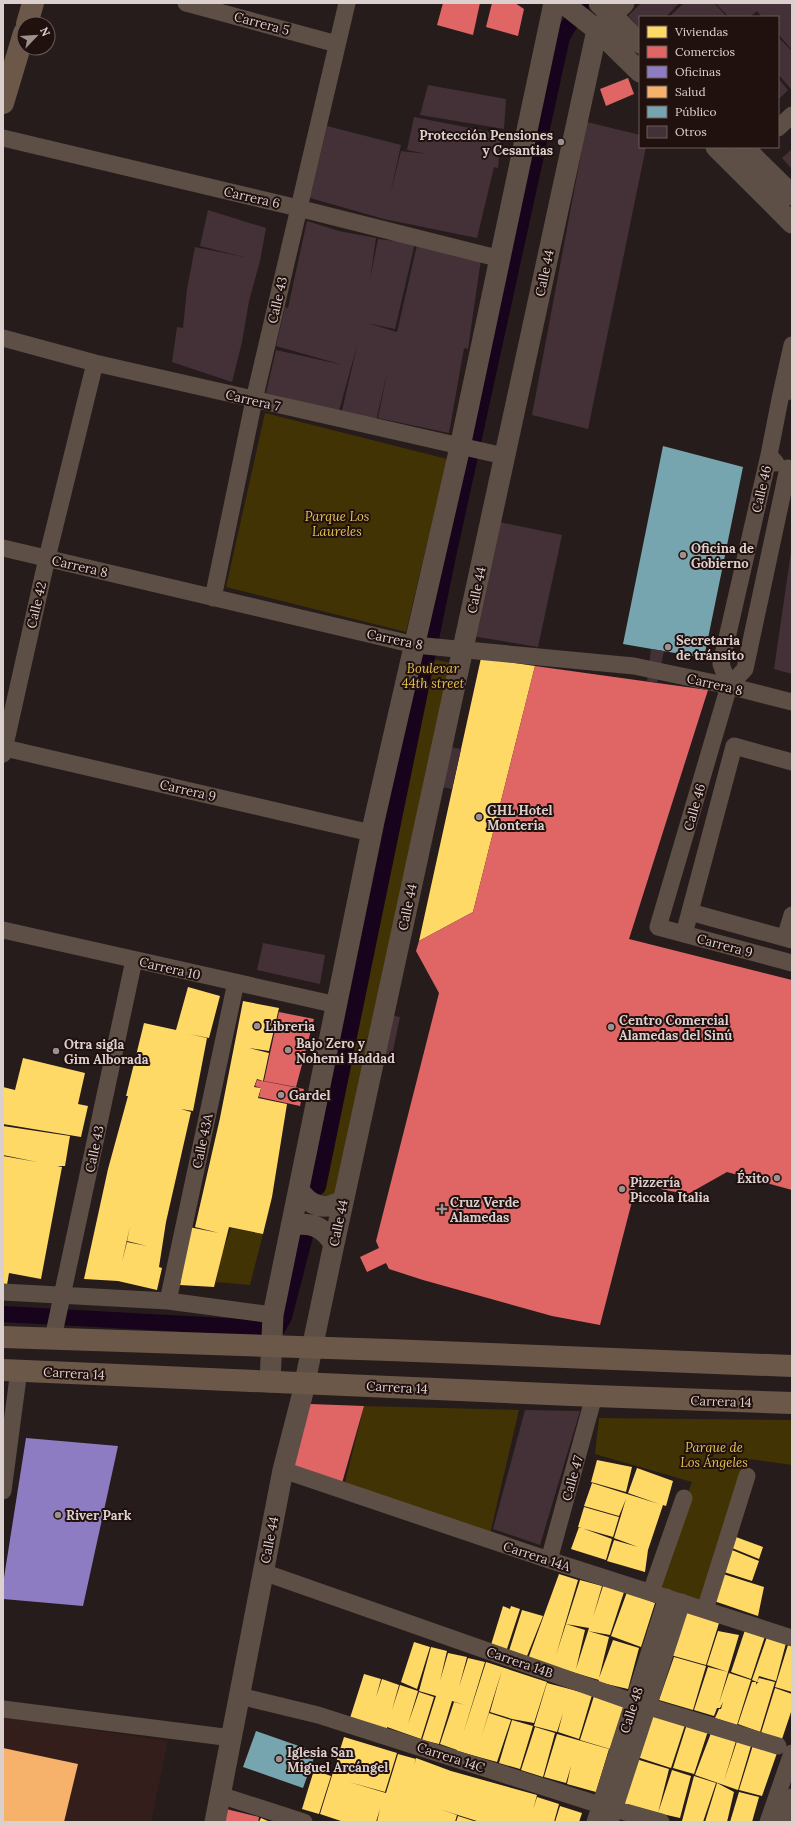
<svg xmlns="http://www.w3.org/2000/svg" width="795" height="1825" viewBox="0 0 795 1825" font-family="Lora,serif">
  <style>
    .built { fill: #341e1c }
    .green { fill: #423304 }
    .homes { fill: #ffd966; fill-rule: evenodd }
    .shops { fill: #e06666 }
    .offices { fill: #8e7cc3 }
    .health { fill: #f6b26b }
    .public { fill: #76a5af }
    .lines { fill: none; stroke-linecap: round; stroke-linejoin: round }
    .canal { stroke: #17031b; stroke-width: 16 }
    .building { fill: #443138 }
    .minor { stroke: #5d4f45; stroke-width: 17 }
    .tertiary { stroke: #5d4f45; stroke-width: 21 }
    .primary { stroke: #6b5848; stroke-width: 22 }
    .poi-dot { fill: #9c918f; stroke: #20100e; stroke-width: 1.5 }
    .labels { text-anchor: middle; stroke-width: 4; stroke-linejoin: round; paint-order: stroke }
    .street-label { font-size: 13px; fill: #dcd0ce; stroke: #20100e }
    .poi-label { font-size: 13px; font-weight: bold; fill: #dcd0ce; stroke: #20100e; text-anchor: start }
    .park-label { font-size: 13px; font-style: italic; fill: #e4c151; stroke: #20100e }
  </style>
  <rect width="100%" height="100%" fill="#261c1b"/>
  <path class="built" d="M3 1717 168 1741 151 1822H3Z"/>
  <path class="green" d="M265 413 447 459 406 632 226 587Z
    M422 657 451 663 334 1196 315 1194 310 1190Z
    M231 1228 263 1234 250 1285 216 1282 222 1253Z
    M364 1406 519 1410 490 1534 343 1490Z
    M599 1418 792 1420V1465L750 1459 703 1605 652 1589 692 1482 595 1454Z"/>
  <path class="homes" d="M481 658 535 666 473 912 419 941Z
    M188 987 220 996 209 1038 189 1034 207 1038 193 1111 181 1109 191 1112 166 1222 159 1267 162 1268 157 1290 118 1281 84 1279 108 1169 128 1096H126L144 1023 176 1030ZM130 1226 127 1241 147 1246 127 1242 122 1262Z
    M243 1001 279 1008 269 1051 249 1048 269 1053 263 1081 257 1079 254 1087 261 1088 258 1098 287 1104 272 1197 263 1234 229 1227 214 1287 180 1285 189 1227 219 1233 195 1227 220 1118 227 1119 220 1118Z
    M23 1058 85 1073 78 1104 88 1106 81 1137 3 1124V1087L15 1090Z
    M3 1126 70 1136 65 1166H57L62 1167 41 1279 9 1273 7 1285H3V1156L37 1162 3 1155Z
    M597 1460 632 1467 626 1492 591 1482Z
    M637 1468 673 1481 666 1506 663 1505 648 1550 645 1572 607 1561 614 1540 638 1547 614 1538 626 1499 619 1516 584 1506 592 1483 659 1504 628 1493Z
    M584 1507 619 1517 613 1537 578 1527Z
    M579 1527 612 1539 606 1560 571 1549Z
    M736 1537 763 1547 759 1559 732 1548Z
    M732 1550 759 1561 752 1581 724 1572Z
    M559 1574 578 1580 556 1655 580 1580 602 1586 593 1617 603 1586 624 1592 610 1635 588 1631 609 1637 599 1678 613 1640 639 1648 628 1689 598 1682 599 1680 528 1659ZM566 1624 589 1628 576 1669 585 1630Z
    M723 1574 764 1587 758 1616 714 1601Z
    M627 1592 655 1603 641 1647 611 1636Z
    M503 1606 510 1609 511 1606 520 1609 506 1652 490 1648Z
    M522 1610 543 1616 527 1656 508 1654Z
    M687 1612 719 1623 706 1665 667 1654Z
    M745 1630 765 1636 751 1679 731 1672Z
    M718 1631 739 1635 728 1672 707 1665Z
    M767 1637 786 1643 776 1681 759 1676 757 1682 752 1680Z
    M414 1642 430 1647 417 1689 401 1682Z
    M788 1645 792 1646V1692L775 1687Z
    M431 1647 447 1651 440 1681 448 1653 467 1657 459 1687 468 1658 485 1662 463 1734 486 1662 547 1682 534 1723 512 1719 490 1712 502 1670 481 1738 489 1713 511 1720 497 1762 457 1751V1750L440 1744 454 1702 465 1705 452 1701 439 1744 422 1740 436 1696 419 1691Z
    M674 1657 706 1666 693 1710 659 1700Z
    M708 1667 728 1672 719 1703 729 1673 751 1680 737 1725 715 1718 719 1709H721L723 1702 720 1708H717L714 1716 694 1710Z
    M364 1674 381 1679 376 1697 382 1679 399 1685 392 1710 400 1685 418 1691 408 1724 419 1692 434 1697 421 1739 387 1727V1729L350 1718Z
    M759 1678 775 1682 760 1732 738 1724 752 1682H756V1685L757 1683H759L757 1682Z
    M547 1683 592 1695 579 1739 558 1732 563 1713 557 1732 534 1726Z
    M775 1688 792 1694V1709L782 1739 761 1733Z
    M594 1696 624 1706 610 1749 580 1740Z
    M652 1714 685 1725 671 1768 637 1757Z
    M512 1720 533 1726 520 1769 499 1763Z
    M687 1724 708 1731 694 1774 673 1768Z
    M535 1727 555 1733 543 1777 521 1770Z
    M711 1733 736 1741 724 1781 737 1741 751 1746 738 1790 695 1775Z
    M557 1734 609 1749 596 1792 567 1784 571 1766 566 1783 544 1777Z
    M344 1737 397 1753 385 1792 349 1782 386 1793 398 1754 416 1759 414 1765 416 1758 451 1771 537 1795 533 1810 537 1797 559 1804 554 1822H480L439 1809 457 1815 455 1822H377L380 1809 376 1822H344L320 1814Z
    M753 1745 777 1753 762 1796 739 1790Z
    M636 1759 669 1769 658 1813 623 1803Z
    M314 1770 331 1776 319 1814 302 1809Z
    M672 1770 691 1776 680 1818 658 1813Z
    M694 1776 716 1783 703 1822 682 1821Z
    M717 1783 734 1792 727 1822H705Z
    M739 1792 759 1797 752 1822H730Z
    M560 1806 582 1813 579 1822H555Z
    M458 1816 477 1822H456Z
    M261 1818 270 1822H259Z"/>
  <path class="shops" d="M443 3H480L473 35 437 25Z
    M492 3H515L524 9 518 36 486 27Z
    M628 78 634 94 606 106 600 89Z
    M535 666 708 690 629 939 792 980V1190L727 1172 688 1194 664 1190 637 1182 600 1325 552 1316 423 1280 389 1269 386 1263 367 1272 360 1257 379 1248 376 1241 439 993 416 951 419 941 473 912Z
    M279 1012 314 1019 296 1087 264 1081Z
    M257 1080 304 1089 300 1106 259 1097 261 1088 255 1086Z
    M310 1404 364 1406 342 1483 290 1468Z
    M226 1809 259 1817 258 1822H223Z"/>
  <path class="offices" d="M26 1438 118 1446 83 1606 3 1599V1584Z"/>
  <path class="health" d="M3 1748 78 1764 64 1822H3Z"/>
  <path class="public" d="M663 446 743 467 704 658 623 644Z
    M256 1731 316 1752 303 1788 243 1767Z"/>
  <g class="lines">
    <path class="canal" d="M318 1187 448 556 562 37 582 3
      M3 1314 277 1329 284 1317 305 1236"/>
  </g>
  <path class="building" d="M641 3H679L666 17H640V28L628 16Z
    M684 3H714L727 17H669Z
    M715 3H792V50L778 34V17H762L757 11 750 17H729Z
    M778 37 792 51 791 89 778 74Z
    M778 78 788 90 778 100Z
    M428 85 506 99 504 129 420 115Z
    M414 117 501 134 498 168 494 167 477 238 384 219 310 198 327 126 401 145 390 195 401 151 427 154 407 150Z
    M587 122 640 135V147H646L588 429 532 415Z
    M792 149V169L782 158Z
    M208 210 266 228 260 261 249 301 242 342 232 382 172 362 177 327 183 328 187 289 195 247 244 257 200 246Z
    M307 221 339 231 376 238 370 279 378 239 415 243 395 329 367 323 397 332 417 245 481 259 468 349 464 348 449 433 378 418 388 369 376 421 341 415 358 342 339 411 266 393 276 350 343 365 276 346 285 307 288 308Z
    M495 521 562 535 538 647 472 636Z
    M791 552H792V674L774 669Z
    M651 649 664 651 657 683 647 681Z
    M451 747 461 749 452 789 442 787Z
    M263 943 325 955 320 984 257 970Z
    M390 1015 400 1017 392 1055 382 1053Z
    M525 1410 580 1411 540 1545 493 1529Z"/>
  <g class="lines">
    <path class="minor" d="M186 3 337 44
      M778 128 792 115
      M3 138 298 208 501 259
      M3 338 95 363 504 456
      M781 394 792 345
      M776 463 769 455 781 394 792 390
      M788 468 745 669 729 686 658 927 792 963
      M3 548 415 645 634 666 729 686 792 702
      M213 598 254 400 347 3
      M729 686 721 664 769 455
      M5 748 371 833
      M3 754 47 558 95 363
      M690 912 792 940
      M3 930 337 1005
      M684 934 734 746 792 762
      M785 938 792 915
      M3 1292 168 1301 273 1315
      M168 1301 236 982
      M53 1338 134 960
      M283 1470 549 1560 792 1638
      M3 1491 19 1370
      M549 1560 594 1396
      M263 1572 633 1702 778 1746
      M651 1592 684 1498
      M705 1610 747 1476
      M240 1696 318 1715 600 1805 661 1822
      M3 1709 232 1738
      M220 1795 304 1822
      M595 1822 667 1597
      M610 1822 682 1602
      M768 1822 792 1753
      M784 1822 792 1797"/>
    <path class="tertiary" d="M563 3 597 30 640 72
      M599 3 640 43
      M716 147 792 223
      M743 147 792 195
      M299 1190C310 1207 326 1211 343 1200
      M291 1226C310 1221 324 1227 334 1244
      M270 1382 273 1315 374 821 460 447 554 3
      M215 1822 283 1470 302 1396 334 1244 597 30 624 3"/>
    <path class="primary" d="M27 24 33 3
      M3 103 24 33
      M3 1337 389 1350 792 1366
      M3 1370 594 1396 792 1403"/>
  </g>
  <g class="poi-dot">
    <circle cx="561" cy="142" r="4"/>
    <circle cx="683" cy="555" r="4"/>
    <circle cx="668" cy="647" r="4"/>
    <circle cx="479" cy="817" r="4"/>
    <circle cx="257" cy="1026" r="4"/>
    <circle cx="611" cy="1027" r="4"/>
    <circle cx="288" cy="1050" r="4"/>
    <circle cx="56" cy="1051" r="4"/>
    <circle cx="281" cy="1095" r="4"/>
    <circle cx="777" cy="1178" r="4"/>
    <circle cx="622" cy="1189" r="4"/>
    <path d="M440 1203h4v4h4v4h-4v4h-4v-4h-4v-4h4z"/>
    <circle cx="58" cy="1515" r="4"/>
    <circle cx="279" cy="1759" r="4"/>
  </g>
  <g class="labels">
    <g class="street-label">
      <text transform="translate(262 23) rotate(15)" y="5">Carrera 5</text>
      <text transform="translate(252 197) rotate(13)" y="5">Carrera 6</text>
      <text transform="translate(544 273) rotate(-78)" y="5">Calle 44</text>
      <text transform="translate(277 300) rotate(-77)" y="5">Calle 43</text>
      <text transform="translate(253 400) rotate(13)" y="5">Carrera 7</text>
      <text transform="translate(761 489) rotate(-77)" y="5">Calle 46</text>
      <text transform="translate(80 566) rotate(13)" y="5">Carrera 8</text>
      <text transform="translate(476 590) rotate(-78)" y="5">Calle 44</text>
      <text transform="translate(36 605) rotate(-77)" y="5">Calle 42</text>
      <text transform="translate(395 639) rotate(12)" y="5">Carrera 8</text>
      <text transform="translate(715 684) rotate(13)" y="5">Carrera 8</text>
      <text transform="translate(188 790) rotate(13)" y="5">Carrera 9</text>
      <text transform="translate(694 807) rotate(-74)" y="5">Calle 46</text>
      <text transform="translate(407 907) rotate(-78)" y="5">Calle 44</text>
      <text transform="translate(725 945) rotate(15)" y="5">Carrera 9</text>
      <text transform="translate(170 968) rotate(13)" y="5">Carrera 10</text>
      <text transform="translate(202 1141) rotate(-78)" y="5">Calle 43A</text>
      <text transform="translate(94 1149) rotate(-78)" y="5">Calle 43</text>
      <text transform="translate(338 1223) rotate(-78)" y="5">Calle 44</text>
      <text transform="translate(74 1373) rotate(3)" y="5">Carrera 14</text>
      <text transform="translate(397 1387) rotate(3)" y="5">Carrera 14</text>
      <text transform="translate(721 1401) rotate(2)" y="5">Carrera 14</text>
      <text transform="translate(572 1478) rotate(-74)" y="5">Calle 47</text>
      <text transform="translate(269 1540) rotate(-79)" y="5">Calle 44</text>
      <text transform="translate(537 1556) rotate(18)" y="5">Carrera 14A</text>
      <text transform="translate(520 1662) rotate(19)" y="5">Carrera 14B</text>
      <text transform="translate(631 1710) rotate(-72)" y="5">Calle 48</text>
      <text transform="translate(451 1757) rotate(18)" y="5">Carrera 14C</text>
    </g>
    <g class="poi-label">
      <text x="553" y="140" text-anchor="end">Protección Pensiones<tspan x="553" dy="15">y Cesantias</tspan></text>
      <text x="691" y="553">Oficina de<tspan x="691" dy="15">Gobierno</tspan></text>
      <text x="676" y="645">Secretaria<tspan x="676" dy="15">de tránsito</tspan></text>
      <text x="487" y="815">GHL Hotel<tspan x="487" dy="15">Monteria</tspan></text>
      <text x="619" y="1025">Centro Comercial<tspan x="619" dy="15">Alamedas del Sinú</tspan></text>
      <text x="265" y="1031">Libreria</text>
      <text x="296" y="1048">Bajo Zero y<tspan x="296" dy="15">Nohemi Haddad</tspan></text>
      <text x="64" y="1049">Otra sigla<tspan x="64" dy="15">Gim Alborada</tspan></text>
      <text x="289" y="1100">Gardel</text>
      <text x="769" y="1183" text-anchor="end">Éxito</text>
      <text x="630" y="1187">Pizzería<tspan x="630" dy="15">Piccola Italia</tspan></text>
      <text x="450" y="1207">Cruz Verde<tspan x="450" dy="15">Alamedas</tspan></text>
      <text x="66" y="1520">River Park</text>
      <text x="287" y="1757">Iglesia San<tspan x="287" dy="15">Miguel Arcángel</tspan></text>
    </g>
    <g class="park-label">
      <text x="337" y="521">Parque Los<tspan x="337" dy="15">Laureles</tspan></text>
      <text x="433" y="673">Boulevar<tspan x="433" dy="15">44th street</tspan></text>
      <text x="714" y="1452">Parque de<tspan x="714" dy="15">Los Ángeles</tspan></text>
    </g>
  </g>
  <rect width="795" height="1825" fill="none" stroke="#dcd0ce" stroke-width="8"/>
  <rect x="639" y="16" width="140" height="132" fill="#20100e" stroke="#6b5d5b"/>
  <rect x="647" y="26" width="20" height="12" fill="#ffd966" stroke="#6b5d5b"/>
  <text x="675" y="36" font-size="12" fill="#dcd0ce">Viviendas</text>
  <rect x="647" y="46" width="20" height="12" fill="#e06666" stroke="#6b5d5b"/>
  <text x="675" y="56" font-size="12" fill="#dcd0ce">Comercios</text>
  <rect x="647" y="66" width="20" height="12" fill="#8e7cc3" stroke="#6b5d5b"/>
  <text x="675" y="76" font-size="12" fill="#dcd0ce">Oficinas</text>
  <rect x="647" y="86" width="20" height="12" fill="#f6b26b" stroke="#6b5d5b"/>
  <text x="675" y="96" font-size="12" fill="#dcd0ce">Salud</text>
  <rect x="647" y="106" width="20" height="12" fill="#76a5af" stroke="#6b5d5b"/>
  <text x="675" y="116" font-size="12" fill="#dcd0ce">Público</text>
  <rect x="647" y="126" width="20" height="12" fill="#443138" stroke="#6b5d5b"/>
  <text x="675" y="136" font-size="12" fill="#dcd0ce">Otros</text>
  <g transform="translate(36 36) rotate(65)"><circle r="19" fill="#20100e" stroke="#6b5d5b"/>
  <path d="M0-3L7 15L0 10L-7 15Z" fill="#9c918f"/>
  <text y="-6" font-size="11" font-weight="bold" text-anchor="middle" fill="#dcd0ce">N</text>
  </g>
</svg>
